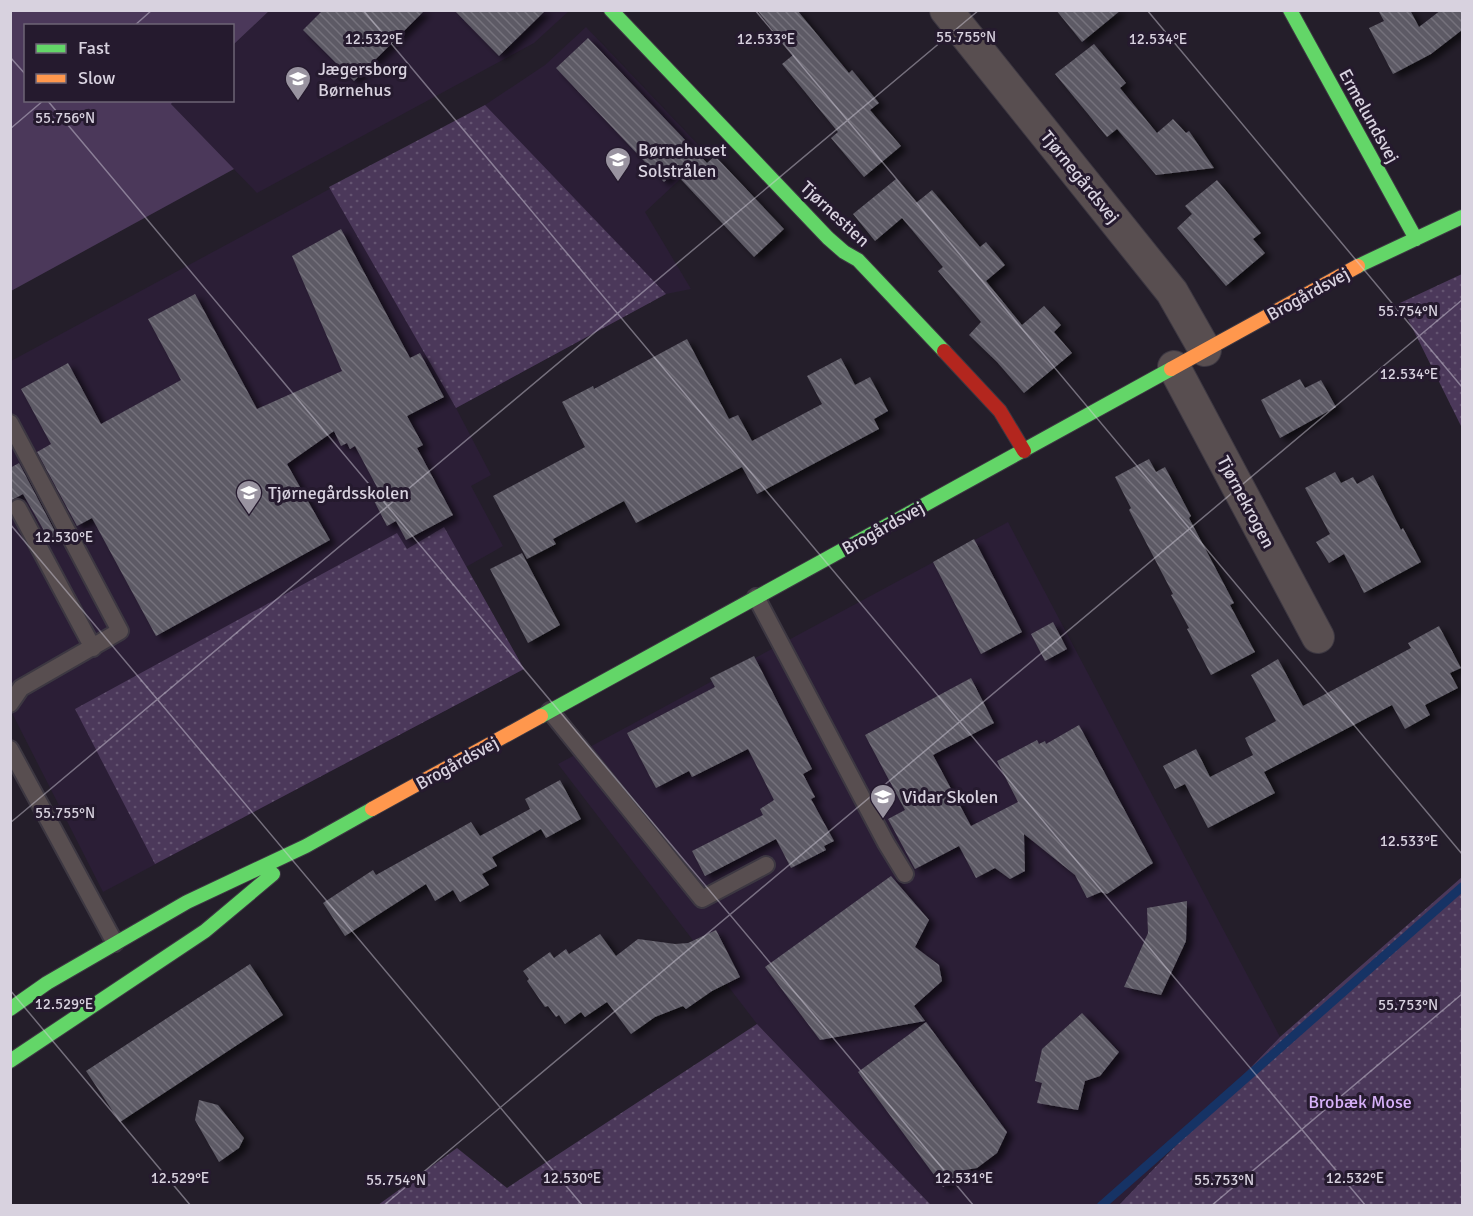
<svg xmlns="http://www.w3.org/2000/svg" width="1473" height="1216" viewBox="0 0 1473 1216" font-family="Signika,sans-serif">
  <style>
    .built { fill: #2b1e36 }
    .grass { fill: #4b385a }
    .park { fill: url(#park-dots) }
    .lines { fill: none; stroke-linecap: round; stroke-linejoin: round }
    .stream { stroke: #163365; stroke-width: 9 }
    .building { fill: url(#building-back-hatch); filter: url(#shadow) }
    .lane-casing { stroke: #3d3842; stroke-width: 20 }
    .street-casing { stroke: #3d3842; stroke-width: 34 }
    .fast-casing { stroke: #3d3842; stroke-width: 16 }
    .slow-casing { stroke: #3d3842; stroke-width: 16 }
    .jam-casing { stroke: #3d3842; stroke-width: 16 }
    .lane { stroke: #584e50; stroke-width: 16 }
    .street { stroke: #584e50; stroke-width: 32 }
    .fast { stroke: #63d668; stroke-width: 14 }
    .slow { stroke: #ff974d; stroke-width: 14 }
    .jam { stroke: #b3261e; stroke-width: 14 }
    .ticks { fill: none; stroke: #d8d2df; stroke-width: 1.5; stroke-opacity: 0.45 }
    .labels { text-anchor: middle; stroke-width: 6; stroke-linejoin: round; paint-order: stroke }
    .poi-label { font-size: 18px; fill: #d8d2df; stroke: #251a2e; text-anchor: start }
    .street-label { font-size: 18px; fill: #d8d2df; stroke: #251a2e }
    .park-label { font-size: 18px; fill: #d7b1f9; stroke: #251a2e }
    .ticks-label { font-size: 15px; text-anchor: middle; fill: #d8d2df; stroke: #251a2e; stroke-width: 6; stroke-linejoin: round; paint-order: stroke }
  </style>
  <defs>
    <pattern id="park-dots" width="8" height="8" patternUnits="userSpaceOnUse" patternTransform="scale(1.5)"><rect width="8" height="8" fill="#4b385a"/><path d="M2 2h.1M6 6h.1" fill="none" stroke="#645471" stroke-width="1.8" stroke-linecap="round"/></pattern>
    <pattern id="building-back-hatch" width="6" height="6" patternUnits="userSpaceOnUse" patternTransform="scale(1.5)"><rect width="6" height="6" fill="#5d5a65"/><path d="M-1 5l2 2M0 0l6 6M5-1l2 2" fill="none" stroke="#74717b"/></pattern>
    <filter id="shadow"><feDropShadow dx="6" dy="4" stdDeviation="3" flood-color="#0009"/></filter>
  </defs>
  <rect width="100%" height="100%" fill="#241e2a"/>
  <path class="built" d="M269 11H569L534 43 257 193 170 103 173 100H232L233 45Z
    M586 27 707 154 645 212 691 289 666 294 456 408 491 475 471 486 503 546 466 567 524 669 103 892 11 711V361L485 105 545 65Z
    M1008 522 1280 1037 1119 1205H931L757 1024 558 764Z"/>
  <path class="grass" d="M11 10 269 11 233 45 232 26H26V100L173 101 171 104 234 169 11 291Z"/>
  <path class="park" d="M485 105 666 294 456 408 329 187Z
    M1462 274V428L1400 303Z
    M444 527 524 669 155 864 75 709 397 533 407 549Z
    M1462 877V1205H1119L1280 1037Z
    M757 1024 931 1205H378L457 1148 507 1188Z"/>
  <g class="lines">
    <path class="stream" d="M1101 1206 1462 887"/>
  </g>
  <path class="building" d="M323 10H425L354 81 303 30Z
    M454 10H546L499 56Z
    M757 10H797L849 73 852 70 879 103 870 110 901 146 864 177 831 138 838 132 782 64 793 55Z
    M1056 10H1121L1082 42Z
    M1378 10H1410L1419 27 1441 10H1462V30L1431 54 1393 74 1369 28 1384 21Z
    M588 38 707 163 715 156 784 229 754 257 674 172 664 182 556 68Z
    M1094 44 1126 83 1120 88 1157 133 1173 119 1186 133 1189 131 1214 168 1156 175 1117 129 1107 137 1055 74Z
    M896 179 916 203 932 190 980 247 986 242 1005 265 986 281 1022 325 1044 306 1061 325 1054 332 1072 353 1024 393 997 362 969 335 981 322 938 271 943 267 902 218 875 241 853 214Z
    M1217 180 1261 233 1253 239 1265 253 1226 286 1177 228 1192 214 1185 206Z
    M341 229 410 358 420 353 444 397 407 416 423 445 417 448 453 515 406 540 396 521 387 526 370 493 378 489 355 446 350 449 347 443 341 446 334 431 287 464 330 540 156 636 92 518 77 526 37 452 51 444 21 389 68 363 101 424 181 380 148 319 195 294 257 409 342 371 292 256Z
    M687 339 729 419 738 415 752 441 822 404 807 376 841 358 855 385 870 377 888 411 874 419 879 429 757 494 742 467 636 523 624 501 553 539 556 544 527 559 493 496 585 447 562 402 593 386 594 389Z
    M1300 379 1305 388 1321 380 1336 407 1280 438 1261 400Z
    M1149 459 1156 472 1165 467 1191 516 1189 518 1234 603 1230 605 1255 652 1211 675 1187 629 1189 628 1171 595 1173 594 1129 510 1131 508 1115 477Z
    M19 463 58 537 50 541 23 494 10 501V468Z
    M1335 472 1341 483 1353 477 1357 484 1373 475 1401 530 1403 528 1421 562 1364 593 1344 554 1329 563 1316 542 1330 534 1305 488Z
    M974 539 1022 632 981 654 933 562Z
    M522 553 560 625 528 643 490 569Z
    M1053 622 1067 649 1045 661 1031 634Z
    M1439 626 1461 668 1450 673 1458 688 1425 705 1430 715 1405 729 1392 705 1264 772 1275 793 1208 828 1185 784 1175 789 1163 766 1196 749 1210 777 1253 755 1245 738 1276 721 1251 675 1278 659 1303 706 1411 648 1408 643Z
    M754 656 812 769 803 774 815 797 811 799 834 841 824 846 826 850 791 868 776 839 705 876 692 851 763 815 760 809 774 800 748 749 692 777 689 771 656 788 627 733 715 687 710 678Z
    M971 678 994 723 933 755 971 826 1018 802 997 761 1037 740 1039 744 1045 741 1046 744 1079 725 1153 863 1107 894 1101 892 1087 898 1075 875 1024 834 1025 871 1010 879 995 868 976 878 959 846 915 869 888 819 905 810 865 735Z
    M560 780 581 819 546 838 541 829 492 857 497 866 482 874 489 885 460 902 453 890 435 901 426 884 345 936 323 903 373 870 376 875 471 822 480 836 530 809 525 799Z
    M891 876 929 920 915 947 939 965 942 981 914 1006 925 1021 820 1040 765 967Z
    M1187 901 1186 941 1161 995 1124 987 1148 933 1147 908Z
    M716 930 740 977 712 991 686 1009 683 1006 655 1017 631 1034 607 1002 585 1017 581 1012 565 1024 559 1015 556 1017 548 1006 545 1007 527 981 529 979 523 971 550 952 554 958 566 949 569 954 600 934 616 956 638 939 675 944 688 943Z
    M250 964 283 1015 120 1122 86 1071Z
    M1082 1013 1119 1052 1100 1076 1085 1081 1078 1110 1037 1103 1042 1083 1035 1081 1042 1049Z
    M926 1022 1007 1132 997 1153 977 1168 965 1170 943 1187 858 1072Z
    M199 1100 218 1105 244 1138 239 1148 219 1162 195 1120Z"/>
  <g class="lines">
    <defs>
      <path id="lane" d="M10 423 120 631 21 688 10 704
        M18 508 93 648
        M756 597 886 843 905 874
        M550 711 702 899 766 865
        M10 749 115 943"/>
      <path id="street" d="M946 10 1172 292 1205 350
        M1174 367 1318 637"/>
      <path id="fast" d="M611 10 828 238 844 252 858 260 944 351
        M1290 10 1416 239
        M1358 266 1462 217
        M541 716 1171 369
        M10 1009 47 983 187 902 306 846 372 809
        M10 1061 205 931 273 874"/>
      <path id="slow" d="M1171 369 1358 266
        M372 809 541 716"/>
      <path id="jam" d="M944 351 1000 411 1024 451"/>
    </defs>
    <use href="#lane" class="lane-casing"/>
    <use href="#street" class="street-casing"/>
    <use href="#fast" class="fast-casing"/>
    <use href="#slow" class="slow-casing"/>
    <use href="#jam" class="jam-casing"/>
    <use href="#lane" class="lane"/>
    <use href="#street" class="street"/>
    <use href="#fast" class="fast"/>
    <use href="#slow" class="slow"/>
    <use href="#jam" class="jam"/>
  </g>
  <path class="ticks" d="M363 10 1366 1206M755 10 1462 854M1147 10 1462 387M134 26 152 10M10 57 26 75M47 100 974 1206M10 129 44 100M10 524 583 1206M10 823 979 10M10 990 191 1206M383 1206 1462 300M1211 1206 1462 994"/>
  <defs>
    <symbol id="school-pin" viewBox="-11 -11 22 30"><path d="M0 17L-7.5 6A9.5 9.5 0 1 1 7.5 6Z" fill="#9993a0" stroke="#251a2e"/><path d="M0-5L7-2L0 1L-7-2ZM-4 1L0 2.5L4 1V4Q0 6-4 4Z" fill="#fff"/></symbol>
  </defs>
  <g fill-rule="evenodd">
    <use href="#school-pin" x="283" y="64" width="30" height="40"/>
    <use href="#school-pin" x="603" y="145" width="30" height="40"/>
    <use href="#school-pin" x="234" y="478" width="30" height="40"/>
    <use href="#school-pin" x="868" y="782" width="30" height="40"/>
  </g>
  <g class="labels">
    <g class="poi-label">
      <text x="318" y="75">Jægersborg<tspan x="318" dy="21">Børnehus</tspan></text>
      <text x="638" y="156">Børnehuset<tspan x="638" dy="21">Solstrålen</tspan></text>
      <text x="268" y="499">Tjørnegårdsskolen</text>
      <text x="902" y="803">Vidar Skolen</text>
    </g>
    <g class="street-label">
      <text transform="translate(1369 116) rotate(61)" y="6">Ermelundsvej</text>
      <text transform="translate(1080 177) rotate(51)" y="6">Tjørnegårdsvej</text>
      <text transform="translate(835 214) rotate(43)" y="6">Tjørnestien</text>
      <text transform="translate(1308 294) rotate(-29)" y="6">Brogårdsvej</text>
      <text transform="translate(1246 502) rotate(62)" y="6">Tjørnekrogen</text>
      <text transform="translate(883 528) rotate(-29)" y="6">Brogårdsvej</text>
      <text transform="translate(457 763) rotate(-29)" y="6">Brogårdsvej</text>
    </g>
    <g class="park-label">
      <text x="1360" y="1108">Brobæk Mose</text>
    </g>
  </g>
  <g class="ticks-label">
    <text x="966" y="42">55.755°N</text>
    <text x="766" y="44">12.533°E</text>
    <text x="374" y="44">12.532°E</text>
    <text x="1158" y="44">12.534°E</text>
    <text x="65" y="123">55.756°N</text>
    <text x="1408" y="316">55.754°N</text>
    <text x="1409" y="379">12.534°E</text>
    <text x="64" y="542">12.530°E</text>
    <text x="65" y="818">55.755°N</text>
    <text x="1409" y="846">12.533°E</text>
    <text x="64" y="1009">12.529°E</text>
    <text x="1408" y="1010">55.753°N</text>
    <text x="180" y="1183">12.529°E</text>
    <text x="572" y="1183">12.530°E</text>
    <text x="964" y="1183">12.531°E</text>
    <text x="1355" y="1183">12.532°E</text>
    <text x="396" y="1185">55.754°N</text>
    <text x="1224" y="1185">55.753°N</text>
  </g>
  <rect width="1473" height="1216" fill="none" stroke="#d8d2df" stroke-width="24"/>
  <rect x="24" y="24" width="210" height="78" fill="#251a2e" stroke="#6d6475" stroke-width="1.5"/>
  <rect x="36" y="44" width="30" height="9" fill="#63d668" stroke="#6d6475" stroke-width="1.5"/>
  <text x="78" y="54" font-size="18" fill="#d8d2df">Fast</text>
  <rect x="36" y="74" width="30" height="9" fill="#ff974d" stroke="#6d6475" stroke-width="1.5"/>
  <text x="78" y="84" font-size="18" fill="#d8d2df">Slow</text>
</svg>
